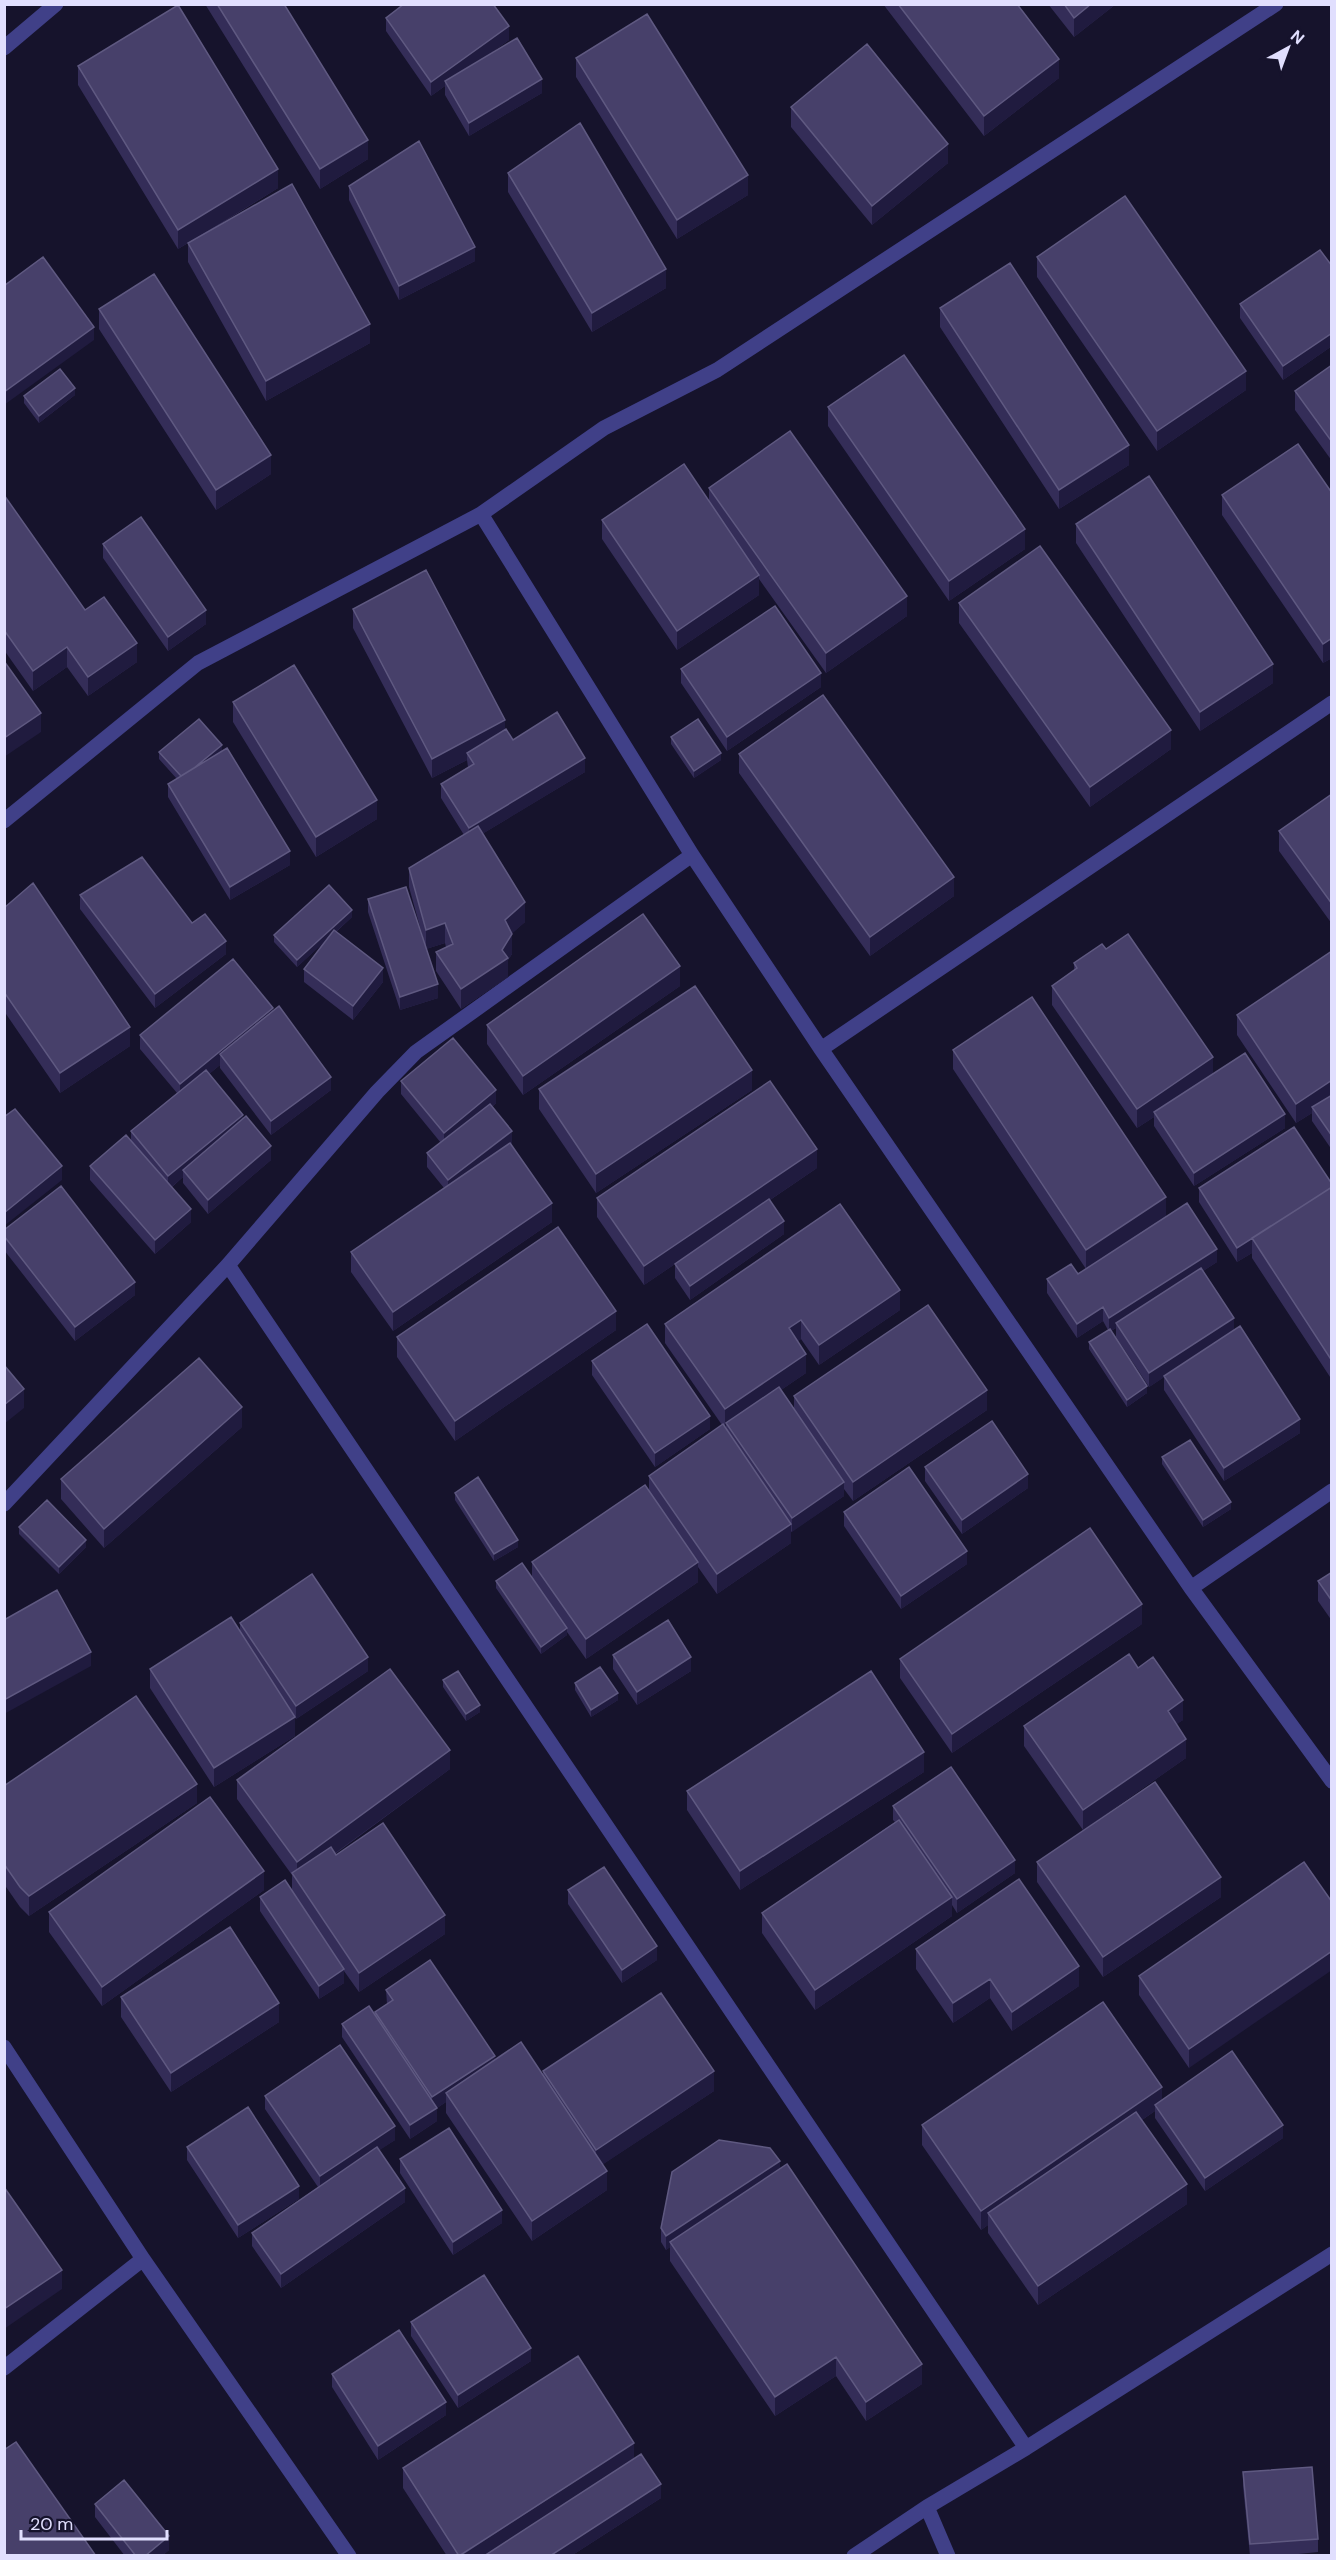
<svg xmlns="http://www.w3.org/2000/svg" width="1336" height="2560" viewBox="0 0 1336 2560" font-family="'DM Sans',sans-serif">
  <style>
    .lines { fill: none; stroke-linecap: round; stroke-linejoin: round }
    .minor { stroke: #404088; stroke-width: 15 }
    .wall { fill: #342d58 }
    .shaded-wall { fill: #201b3f }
    .building { fill: #47406a; stroke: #5f5981; stroke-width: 1.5 }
  </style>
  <rect width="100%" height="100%" fill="#16132c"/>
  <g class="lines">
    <path class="minor" d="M4 48 56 4
      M481 514 692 855 821 1049 1191 1588 1332 1781
      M4 821 198 663 481 514 604 428 717 370 1276 4
      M821 1049 1332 703
      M228 1265 377 1092 416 1052 692 855
      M4 1504 228 1265 1026 2448 1332 2254
      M1191 1588 1332 1491
      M4 2047 143 2259 349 2556
      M4 2368 143 2259
      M927 2507 948 2556
      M854 2556 927 2507 1026 2448"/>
  </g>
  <path class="wall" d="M205 4H284L368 159 320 189Z
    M883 4H1017L1059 78 984 136Z
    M1048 4H1116L1074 37Z
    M386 18 509 40 485 57 542 93 469 136 445 95V86L431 96 386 31Z
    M576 58 748 195 677 239 576 77Z
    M78 66 278 188 196 239 370 343 266 401 188 262V243L178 249 78 85Z
    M791 107 948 163 872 225 791 127Z
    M508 173 666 288 592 332 508 192Z
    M349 186 475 261 399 300 349 200Z
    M1037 257 1246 390 1157 451 1037 277Z
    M1332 266V346L1283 380 1240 318V304Z
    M940 308 1129 465 1059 509 940 327Z
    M99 309 271 474 216 510 99 329Z
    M1332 365V461L1295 410V391Z
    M75 395 39 423 24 403V396Z
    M828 407 1025 549 949 601 828 426Z
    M709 488 907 616 826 673 759 579V595L677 650 602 539V520L709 501Z
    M1332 493V658L1323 663 1222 515V495Z
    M4 495 85 610 137 662 88 696 67 667 33 691 4 650Z
    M1076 524 1273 683 1200 731 1076 543Z
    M103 544 206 624 168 651 103 558Z
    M959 603 1171 749 1090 807 959 623Z
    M353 609 505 729 513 740 585 772 482 834 525 922 512 933V954L508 960V977L461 1009 436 971V952L446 947 445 943 426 949 409 887V868L464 835 441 798V784L468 767 467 760 432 778 353 628Z
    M681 669 821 687 727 751 681 683Z
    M233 702 377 819 316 857 233 722Z
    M671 737 721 760 694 778 671 744Z
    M222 751 290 865 230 900 168 797V784L177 779 159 759V752Z
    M739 754 954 896 870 956 739 773Z
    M1332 794V924L1279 851V831Z
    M80 895 192 923 226 954 155 1008 80 909Z
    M368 899 438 998 400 1010 368 912Z
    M4 908 130 1046 60 1093 4 1011Z
    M352 917 336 932 383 982 353 1020 304 982V969L323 943 297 967 274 942V935Z
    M1106 949 1213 1074 1285 1128 1194 1186 1154 1126V1117L1137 1128 1052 1005V986L1074 970V963Z
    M1332 951V1150L1312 1121V1113L1296 1123 1237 1035V1015Z
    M680 986 523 1095 487 1044V1025Z
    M273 1011 331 1090 271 1135 220 1068V1065L209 1074 243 1119 271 1160 208 1214 183 1183V1177L172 1187 191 1222 155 1254 90 1180V1166L131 1141V1131L177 1093 140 1049V1035Z
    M953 1050 1166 1216 1086 1269 953 1069Z
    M401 1081 496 1103 492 1107 552 1222 393 1331 351 1272V1252L444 1188 427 1167V1153L441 1143 401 1094Z
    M539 1089 752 1090 596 1193 539 1109Z
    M817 1168 770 1200 784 1234 690 1300 675 1278V1264L644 1285 597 1217V1198Z
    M1332 1184V1380L1252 1258V1253L1237 1262 1199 1202V1188Z
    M4 1230 135 1295 75 1341 4 1250Z
    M1217 1262 1203 1271 1234 1330 1300 1433 1224 1481 1164 1390V1377L1149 1387 1116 1337V1328L1111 1331 1147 1393 1127 1407 1089 1349V1342L1108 1330 1103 1321 1077 1338 1047 1293V1279L1078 1274Z
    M900 1310 819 1365 801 1339 798 1341 806 1373 781 1390 794 1408V1396L987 1410 853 1501 844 1489V1496L791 1532V1543L717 1594 698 1567V1582L586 1659 567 1632V1635L541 1654 496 1588V1581L532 1577V1562L649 1490V1476L722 1425 665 1343V1324Z
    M616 1330 455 1441 397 1357V1337Z
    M592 1361 710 1429 655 1467 592 1375Z
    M242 1427 104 1548 61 1499V1479Z
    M1162 1457 1231 1509 1203 1527 1162 1464Z
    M925 1467 1028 1488 962 1534 925 1481Z
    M455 1493 518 1547 494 1561 455 1500Z
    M844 1512 967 1564 901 1609 844 1526Z
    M19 1527 86 1547 59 1574 19 1534Z
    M1332 1572V1621L1318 1601V1581Z
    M240 1623 368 1671 296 1719 295 1717V1736L214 1787 150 1688V1669L240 1630Z
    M1142 1624 952 1753 900 1678V1659Z
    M613 1655 691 1671 637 1705 613 1669Z
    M1138 1668 1183 1720 1176 1724 1186 1758 1083 1830 1024 1746V1726Z
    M443 1680 480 1712 466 1721 443 1687Z
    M575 1683 618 1700 591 1717 575 1690Z
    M450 1769 335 1854 445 1934 359 1992 344 1971V1983L319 1999 260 1911V1897L292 1891V1875L237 1799V1780Z
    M924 1772 740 1890 687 1810V1791Z
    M4 1786 197 1803 29 1916 20 1907 4 1884Z
    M893 1806 1015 1873 957 1913 952 1905V1916L815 2010 762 1933V1913L895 1822 893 1820Z
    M1037 1862 1221 1897 1103 1977 1037 1882Z
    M1304 1862 1189 2068 1139 1995V1976Z
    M264 1890 102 2006 49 1932V1912Z
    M568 1890 657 1960 622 1983 568 1904Z
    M916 1949 1079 1986 1012 2031 990 1998 953 2023 916 1969Z
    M386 1990 495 2060 543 2076V2071L714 2091 603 2164 607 2190 532 2241 446 2113V2102L437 2108V2121L410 2139 342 2037V2024L375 2016V2012L387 2004Z
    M121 1997 279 2022 171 2092 121 2017Z
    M265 2096 395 2140 379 2150 405 2202 281 2288 252 2246V2233L318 2187 265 2109Z
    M1162 2100 1283 2138 1205 2191 1155 2118V2111L1142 2120 1187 2204 1038 2305 988 2233V2225L981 2230 922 2145V2125Z
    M187 2147 299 2199 238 2238 187 2160Z
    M400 2159 502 2223 453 2255 400 2173Z
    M780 2168 922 2384 866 2421 836 2376 775 2416 670 2261V2247L666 2250 661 2242V2228Z
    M411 2322 531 2361 458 2408 411 2336Z
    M332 2374 446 2415 378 2460 332 2387Z
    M634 2459 661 2498 571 2556H447L403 2488V2468Z
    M1243 2472 1318 2539V2552L1279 2556H1250L1243 2486Z
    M95 2504 169 2550 162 2556H125L95 2517Z"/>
  <path class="shaded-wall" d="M1091 4H1116L1074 37V18Z
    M509 26V40L447 84 445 81V86L431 96V82Z
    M1059 59V78L984 136V116Z
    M542 79V93L469 136V123Z
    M368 140V159L320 189V169Z
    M948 144V163L872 225V206Z
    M278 169V188L178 249V230Z
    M748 175V195L677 239V220Z
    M475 247V261L399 300V286Z
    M666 269V288L592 332V313Z
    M370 324V343L266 401V381Z
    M94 327V340L4 405V392Z
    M1332 333V346L1283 380V366Z
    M1246 371V390L1157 451V431Z
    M75 388V395L39 423V416Z
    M1129 445V465L1059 509V490Z
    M271 455V474L216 510V490Z
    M1025 529V549L949 601V581Z
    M759 575V595L677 650V631Z
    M907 596V616L826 673V653Z
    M206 610V624L168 651V637Z
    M1332 638V658L1323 663V644Z
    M137 643V662L88 696V677Z
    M67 647V667L33 691V671Z
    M1273 664V683L1200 731V712Z
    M821 673V687L727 751V737Z
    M41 713V732L4 757V738Z
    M505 720V740L467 753V760L432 778V759Z
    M1171 730V749L1090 807V787Z
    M222 745V752L182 778Z
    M721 753V760L694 778V771Z
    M585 758V772L469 842V828Z
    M377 800V819L316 857V837Z
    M290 851V865L230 900V887Z
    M954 877V896L870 956V937Z
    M525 902V922L505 940V920Z
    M352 910V917L297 967V960Z
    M445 923V943L426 949V930Z
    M512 934V954L508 960V977L461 1009V989L502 950Z
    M226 941V954L155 1008V994Z
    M680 966V986L523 1095V1076Z
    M383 968V982L353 1020V1006Z
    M438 984V998L400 1010V997Z
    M273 1008V1022L220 1054V1065L180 1098V1084Z
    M130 1027V1046L60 1093V1073Z
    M1213 1057V1076L1154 1112V1117L1137 1128V1109Z
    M752 1070V1090L596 1193V1174Z
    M331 1077V1090L271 1135V1121Z
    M1332 1080V1100L1312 1107V1113L1296 1123V1104Z
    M496 1090V1103L444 1146V1133Z
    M1285 1114V1128L1194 1186V1173Z
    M243 1115V1129L183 1170V1177L168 1190V1176Z
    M512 1131V1145L448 1194V1180Z
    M271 1146V1160L208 1214V1200Z
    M817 1149V1168L644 1285V1266Z
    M62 1166V1180L4 1226V1213Z
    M1166 1197V1216L1086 1269V1250Z
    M552 1203V1222L393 1331V1312Z
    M191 1209V1222L155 1254V1240Z
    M784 1221V1234L690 1300V1286Z
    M1252 1239V1253L1237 1262V1248Z
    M1217 1249V1262L1118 1326 1116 1323V1328L1109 1332V1318Z
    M135 1282V1295L75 1341V1327Z
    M900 1290V1310L819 1365V1345Z
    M1103 1307V1321L1077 1338V1324Z
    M616 1311V1330L455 1441V1421Z
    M1234 1318V1332L1149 1387V1373Z
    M801 1320V1339L789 1347V1328Z
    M806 1354V1373L728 1426 726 1423V1428L725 1429V1409Z
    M1147 1386V1393L1127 1407V1400Z
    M24 1389V1408L4 1424V1405Z
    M987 1390V1410L853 1501V1482Z
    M242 1407V1427L104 1548V1529Z
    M710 1416V1429L655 1467V1453Z
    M1300 1419V1433L1224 1481V1468Z
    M1028 1474V1488L962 1534V1520Z
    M844 1482V1496L792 1532V1518Z
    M1231 1502V1509L1203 1527V1520Z
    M791 1524V1543L717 1594V1574Z
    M86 1540V1547L59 1574V1567Z
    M518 1540V1547L494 1561V1554Z
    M967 1551V1564L901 1609V1596Z
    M698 1562V1582L586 1659V1639Z
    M1142 1604V1624L952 1753V1734Z
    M567 1628V1635L541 1654V1647Z
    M91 1652V1666L4 1714V1700Z
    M368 1657V1671L296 1719V1706Z
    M691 1657V1671L637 1705V1692Z
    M618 1693V1700L591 1717V1710Z
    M1183 1700V1720L1168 1731V1711Z
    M480 1705V1712L466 1721V1714Z
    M295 1717V1736L214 1787V1768Z
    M1186 1739V1758L1083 1830V1810Z
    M450 1750V1769L297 1881V1862Z
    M924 1752V1772L740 1890V1871Z
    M197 1784V1803L29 1916V1896Z
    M1015 1860V1873L957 1913V1899Z
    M264 1871V1890L102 2006V1987Z
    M1221 1877V1897L1103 1977V1957Z
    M952 1897V1916L815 2010V1990Z
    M445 1915V1934L359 1992V1973Z
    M657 1946V1960L622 1983V1970Z
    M1332 1951V1970L1189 2068V2049Z
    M1079 1966V1986L1012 2031V2012Z
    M344 1969V1983L319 1999V1986Z
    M990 1979V1998L953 2023V2003Z
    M279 2003V2022L171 2092V2073Z
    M495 2056V2069L446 2093V2102L437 2108V2121L410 2139V2125L432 2111V2097Z
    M714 2071V2091L596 2169V2150Z
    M1162 2087V2106L1155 2105V2111L994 2221 988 2213V2225L981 2230V2211Z
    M1283 2125V2138L1205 2191V2178Z
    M395 2126V2140L320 2190V2176Z
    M780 2161V2174L670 2242V2247L666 2250V2236Z
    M607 2171V2190L532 2241V2221Z
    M1187 2184V2204L1038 2305V2286Z
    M299 2186V2199L238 2238V2225Z
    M405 2188V2202L281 2288V2274Z
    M502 2210V2223L453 2255V2242Z
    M62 2270V2289L4 2329V2309Z
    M531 2348V2361L458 2408V2395Z
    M836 2357V2376L775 2416V2397Z
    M922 2364V2384L866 2421V2402Z
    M446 2402V2415L378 2460V2446Z
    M634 2443V2463L491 2556H461Z
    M661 2484V2498L571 2556H550Z
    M169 2536V2550L162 2556H145Z"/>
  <path class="building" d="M217 4H284L368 140 320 169Z
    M404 4H493L509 26 431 82 386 18Z
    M898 4H1017L1059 59 984 116Z
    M1064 4H1091L1074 18Z
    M178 5 278 169 178 230 78 66Z
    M647 14 748 175 677 220 576 58Z
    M517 38 542 79 469 123 445 81Z
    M867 44 948 144 872 206 791 107Z
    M580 123 666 269 592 313 508 173Z
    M419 141 475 247 399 286 349 186Z
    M292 184 370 324 266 381 188 243Z
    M1125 196 1246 371 1157 431 1037 257Z
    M1320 250 1332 266V333L1283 366 1240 304Z
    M43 257 94 327 4 392V286Z
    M1010 263 1129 445 1059 490 940 308Z
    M154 274 271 455 216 490 99 309Z
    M904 355 1025 529 949 581 828 407Z
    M1332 365V442L1295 391Z
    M60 369 75 388 39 416 24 396Z
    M790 431 907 596 826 653 709 488Z
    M1298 444 1332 493V638L1323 644 1222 495Z
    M684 464 759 575 677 631 602 520Z
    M1149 476 1273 664 1200 712 1076 524Z
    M4 495 85 610 104 597 137 643 88 677 67 647 33 671 4 630Z
    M141 517 206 610 168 637 103 544Z
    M1040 546 1171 730 1090 787 959 603Z
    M426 570 505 720 432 759 353 609Z
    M775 606 821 673 727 737 681 669Z
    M4 661 41 713 4 738Z
    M294 665 377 800 316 837 233 702Z
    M823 695 954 877 870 937 739 754Z
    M557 712 585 758 469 828 441 784 474 764 467 753 506 729 513 740Z
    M199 719 222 745 194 768 181 776 159 752Z
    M698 719 721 753 694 771 671 737Z
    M227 748 290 851 230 887 168 784Z
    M1332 794V904L1279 831Z
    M478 826 525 902 505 920 512 934 502 950 508 958 461 989 436 952 453 944 445 923 426 930 409 868Z
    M142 857 192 923 205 914 226 941 155 994 80 895Z
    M33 883 130 1027 60 1073 4 992V908Z
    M329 885 352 910 297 960 274 935Z
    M406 887 438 984 400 997 368 899Z
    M643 914 680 966 523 1076 487 1025Z
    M334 930 383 968 353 1006 304 969Z
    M1128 934 1213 1057 1137 1109 1052 986 1077 968 1074 963 1102 944 1106 949Z
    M1332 951V1080L1296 1104 1237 1015Z
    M233 959 273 1008 180 1084 140 1035Z
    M695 986 752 1070 596 1174 539 1089Z
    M1032 997 1166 1197 1086 1250 953 1050Z
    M279 1006 331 1077 271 1121 220 1054Z
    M453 1038 496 1090 444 1133 401 1081Z
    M1245 1053 1285 1114 1194 1173 1154 1112Z
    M206 1070 243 1115 168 1176 131 1131Z
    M770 1081 817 1149 644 1266 597 1198Z
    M1332 1095V1136L1312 1107Z
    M490 1104 512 1131 448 1180 427 1153Z
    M15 1109 62 1166 4 1213V1117Z
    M246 1116 271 1146 208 1200 183 1170Z
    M1294 1127 1332 1184V1187L1237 1248 1199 1188Z
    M126 1135 191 1209 155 1240 90 1166Z
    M510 1143 552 1203 393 1312 351 1252Z
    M61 1186 135 1282 75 1327 4 1236V1230Z
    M1332 1187V1361L1252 1238Z
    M769 1199 784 1221 690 1286 675 1264Z
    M1187 1203 1217 1249 1109 1318 1103 1307 1077 1324 1047 1279 1071 1264 1078 1274Z
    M840 1204 900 1290 819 1345 801 1320 789 1328 806 1354 725 1409 665 1324Z
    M558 1227 616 1311 455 1421 397 1337Z
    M1201 1268 1234 1318 1149 1373 1116 1323Z
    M928 1305 987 1390 853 1482 794 1396Z
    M647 1324 710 1416 655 1453 592 1361Z
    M1240 1326 1300 1419 1224 1468 1164 1376Z
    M1110 1329 1147 1386 1127 1400 1089 1342Z
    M199 1358 242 1407 104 1529 61 1479Z
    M4 1365 24 1389 4 1405Z
    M779 1387 844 1482 792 1518 726 1423Z
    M992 1421 1028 1474 962 1520 925 1467Z
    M723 1424 791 1524 717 1574 649 1476Z
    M1190 1440 1231 1502 1203 1520 1162 1457Z
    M909 1467 967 1551 901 1596 844 1512Z
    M478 1477 518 1540 494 1554 455 1493Z
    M645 1485 698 1562 586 1639 532 1562Z
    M47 1500 86 1540 59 1567 19 1527Z
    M1090 1528 1142 1604 952 1734 900 1659Z
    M522 1563 567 1628 541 1647 496 1581Z
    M1332 1572V1601L1318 1581Z
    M312 1574 368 1657 296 1706 240 1623Z
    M57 1590 91 1652 4 1700V1620Z
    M231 1617 295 1717 214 1768 150 1669Z
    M668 1620 691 1657 637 1692 613 1655Z
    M1129 1654 1138 1668 1153 1657 1183 1700 1168 1711 1186 1739 1083 1810 1024 1726Z
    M600 1667 618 1693 591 1710 575 1683Z
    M390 1669 450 1750 297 1862 237 1780Z
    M458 1671 480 1705 466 1714 443 1680Z
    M871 1671 924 1752 740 1871 687 1791Z
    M136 1696 197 1784 29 1896 20 1887 4 1864V1786Z
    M951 1767 1015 1860 957 1899 893 1806Z
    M1155 1782 1221 1877 1103 1957 1037 1862Z
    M210 1797 264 1871 102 1987 49 1912Z
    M899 1820 952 1897 815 1990 762 1913Z
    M383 1823 445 1915 359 1973 292 1873 331 1847 336 1855Z
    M1304 1862 1332 1902V1951L1189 2049 1139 1976Z
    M604 1867 657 1946 622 1970 568 1890Z
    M1019 1879 1079 1966 1012 2012 990 1979 953 2003 916 1949Z
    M285 1880 344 1969 319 1986 260 1897Z
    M230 1927 279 2003 171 2073 121 1997Z
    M430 1960 495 2056 432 2097 375 2012 393 2000 386 1990Z
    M661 1993 714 2071 596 2150 543 2071Z
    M1103 2002 1162 2087 981 2211 922 2125Z
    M369 2006 437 2108 410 2125 342 2024Z
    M521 2042 607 2171 532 2221 446 2093Z
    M340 2045 395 2126 320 2176 265 2096Z
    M1232 2051 1283 2125 1205 2178 1155 2105Z
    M248 2107 299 2186 238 2225 187 2147Z
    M1136 2112 1187 2184 1038 2286 988 2213Z
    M449 2128 502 2210 453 2242 400 2159Z
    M719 2140 770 2148 780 2161 666 2236 661 2228 672 2172Z
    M377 2147 405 2188 281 2274 252 2233Z
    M787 2164 922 2364 866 2402 836 2357 775 2397 670 2242Z
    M4 2187 62 2270 4 2309Z
    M484 2275 531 2348 458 2395 411 2322Z
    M399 2330 446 2402 378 2446 332 2374Z
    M578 2356 634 2443 459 2556 403 2468Z
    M16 2442 96 2556H4V2450Z
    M641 2454 661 2484 550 2556H484Z
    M1312 2467 1318 2539 1250 2544 1243 2472Z
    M124 2480 169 2536 145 2556H136L95 2504Z"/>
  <rect width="1336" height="2560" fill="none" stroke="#e1dffe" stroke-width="12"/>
  <g transform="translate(1288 48) rotate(41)" stroke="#16132c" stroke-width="4.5" paint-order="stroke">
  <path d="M0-4.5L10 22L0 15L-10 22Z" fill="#e1dffe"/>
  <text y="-9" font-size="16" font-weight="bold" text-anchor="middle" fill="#e1dffe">N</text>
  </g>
  <path d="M21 2530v9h146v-9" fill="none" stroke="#e1dffe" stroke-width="3"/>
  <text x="30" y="2530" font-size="18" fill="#e1dffe" stroke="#16132c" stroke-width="4.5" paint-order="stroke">20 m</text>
</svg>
